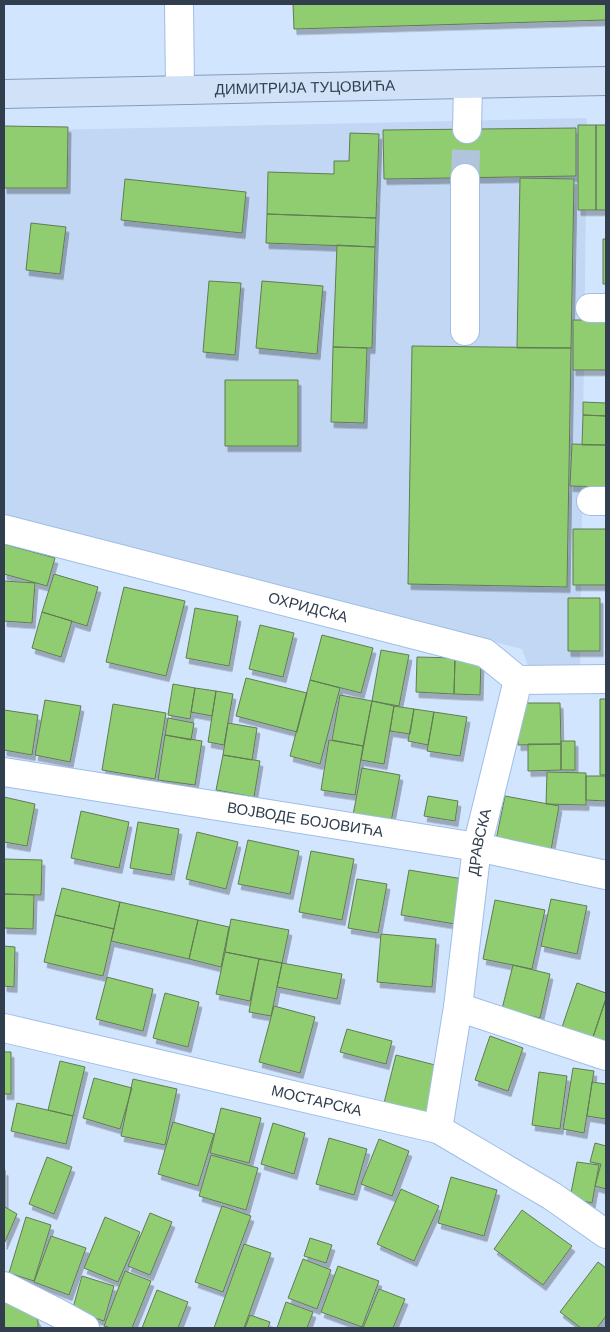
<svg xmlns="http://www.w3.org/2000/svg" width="610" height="1332" viewBox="0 0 610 1332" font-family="Arial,sans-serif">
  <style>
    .built { fill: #c2d7f3 }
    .building { fill: #90cd6f; stroke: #617b54; filter: url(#shadow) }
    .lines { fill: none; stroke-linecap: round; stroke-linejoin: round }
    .minor-tunnel { stroke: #b2c4db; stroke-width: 28; stroke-dasharray: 28 14; stroke-linecap: butt }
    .minor-casing { stroke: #9fbde5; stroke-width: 30 }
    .major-casing { stroke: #859cba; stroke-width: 30 }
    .minor { stroke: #fff; stroke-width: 28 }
    .major { stroke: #d1e2f8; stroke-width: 28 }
    .labels { text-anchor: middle; stroke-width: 4; stroke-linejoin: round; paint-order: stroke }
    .street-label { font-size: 15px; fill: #313e4e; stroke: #fff }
  </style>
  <defs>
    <filter id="shadow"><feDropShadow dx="3" dy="5.5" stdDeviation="0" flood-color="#0004"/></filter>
  </defs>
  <rect width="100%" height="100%" fill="#d2e5fe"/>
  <path class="built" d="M587 118 580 672 530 671 522 649 4 515V131Z"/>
  <path class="building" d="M293 4H606V20L294 29Z
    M578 125H596V210H578Z
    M596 125H606V210H596Z
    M4 126 68 127 67 188H4Z
    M576 128V176L384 179 383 130Z
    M350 133 379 134 376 218 267 214 268 172 334 174V161H349Z
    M520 178 574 179 571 348H517Z
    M125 179 246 192 242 233 121 220Z
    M267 214 376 218 375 247 266 243Z
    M31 223 66 227 60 274 26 270Z
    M603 239H606V284H603Z
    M337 245 375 247 372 348 333 347Z
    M209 281 241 283 235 355 203 352Z
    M262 281 323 286 317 354 256 348Z
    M573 320H606V370H573Z
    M412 346 571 348 567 587 408 584Z
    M333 347 367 348 364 423 331 422Z
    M225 380H298V446H225Z
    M583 402 606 403V416L583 415Z
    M583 415 606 416V445H582Z
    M572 444 606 445V487L570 486Z
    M573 529H606V585H573Z
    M4 544 55 558 47 586 4 574Z
    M54 574 98 587 87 626 42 612Z
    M4 581 35 583 32 623 4 621Z
    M124 587 185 601 166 676 106 662Z
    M568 598H600V651H568Z
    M195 608 238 616 229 666 186 658Z
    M42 612 72 621 61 657 32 648Z
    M260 625 294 633 283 677 249 669Z
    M322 635 373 648 361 693 310 680Z
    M381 650 409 655 399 706 372 701Z
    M417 657 455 658 454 694 416 692Z
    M455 658 481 659 480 695 454 694Z
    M246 678 307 693 297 732 236 716Z
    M310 680 340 688 320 764 290 756Z
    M173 684 195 688 190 719 168 715Z
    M195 688 216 691 212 716 191 712Z
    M216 691 233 694 224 745 208 742Z
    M340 695 372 701 363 746 332 740Z
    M600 699H606V775H600Z
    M45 700 81 706 70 762 35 755Z
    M372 701 394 706 384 764 361 760Z
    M518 703H560L561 744 518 745Z
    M113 704 166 713 155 779 102 770Z
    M394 706 414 709 410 734 390 731Z
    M414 709 434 712 428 745 408 741Z
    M4 710 38 715 32 755 4 750Z
    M434 712 467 717 460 756 427 751Z
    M168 718 194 723 191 740 165 735Z
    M228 723 257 728 252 760 223 755Z
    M165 735 202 741 195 785 158 780Z
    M329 740 363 746 355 795 321 790Z
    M561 741H575V770H561Z
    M528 744H561V770L528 771Z
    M223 755 260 761 254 797 216 790Z
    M362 768 400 775 391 822 353 815Z
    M547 772 586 773V805L546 804Z
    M586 776H606V801L586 800Z
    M428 796 458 801 455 821 424 816Z
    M505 796 559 806 551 850 496 840Z
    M4 797 35 804 27 846 4 842Z
    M81 811 129 822 119 868 71 858Z
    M138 822 179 829 171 875 130 868Z
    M197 832 238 842 226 889 186 879Z
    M248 840 299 851 290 894 238 884Z
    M311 851 354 859 342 920 299 912Z
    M4 859 42 860 41 895 4 894Z
    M409 870 463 879 455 924 401 915Z
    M357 879 387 884 378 933 348 928Z
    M62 888 120 902 114 929 55 915Z
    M4 894 34 895 33 929 4 928Z
    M551 899 587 906 577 954 541 946Z
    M495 900 545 910 532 969 483 959Z
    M120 902 198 920 189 959 111 941Z
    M55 915 114 929 103 976 44 962Z
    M231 919 289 930 282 963 225 952Z
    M198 920 229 927 221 967 189 959Z
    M381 934 436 939 432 987 377 982Z
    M4 946 15 947 14 987 4 986Z
    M225 952 259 959 250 1001 216 994Z
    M259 959 282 963 271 1016 249 1012Z
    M282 963 342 974 337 999 277 987Z
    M513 965 550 974 540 1018 502 1009Z
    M107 977 153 989 143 1031 96 1019Z
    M577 983 606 993V998L591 1043 560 1033Z
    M165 993 199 1002 188 1047 153 1038Z
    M606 999V1048L591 1043Z
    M274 1006 315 1017 300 1073 259 1062Z
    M347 1029 392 1041 386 1064 340 1052Z
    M490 1036 523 1048 508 1091 475 1080Z
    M4 1052H11V1094H4Z
    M396 1055 439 1066 426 1118 383 1107Z
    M60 1061 85 1067 73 1116 48 1110Z
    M573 1068 594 1071 584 1133 563 1129Z
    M539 1072 567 1076 560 1129 532 1125Z
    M94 1078 132 1088 120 1129 83 1118Z
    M133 1079 177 1089 165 1145 121 1136Z
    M592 1082 606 1084V1119L587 1116Z
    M17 1103 73 1116 66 1144 11 1131Z
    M221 1108 261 1118 249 1163 210 1153Z
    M173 1122 214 1134 198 1186 158 1174Z
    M273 1123 305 1133 294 1174 261 1164Z
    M329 1138 367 1149 354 1195 316 1184Z
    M379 1139 409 1151 392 1196 361 1184Z
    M595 1143 606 1146V1189L595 1186 601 1164 590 1162Z
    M211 1155 258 1168 246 1210 199 1196Z
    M47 1157 72 1167 54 1214 29 1204Z
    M577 1162 599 1165 592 1203 570 1198Z
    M4 1170H5V1207L17 1214 4 1244Z
    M451 1177 497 1190 484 1236 438 1223Z
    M401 1189 439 1206 414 1261 377 1244Z
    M222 1206 251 1216 223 1292 195 1282Z
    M522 1210 572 1246 543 1285 494 1249Z
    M150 1213 172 1222 150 1275 128 1266Z
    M26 1217 51 1225 34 1281 9 1273Z
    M105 1217 140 1232 118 1282 84 1268Z
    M51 1236 86 1248 69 1295 34 1282Z
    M310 1238 332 1245 326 1263 304 1256Z
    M244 1244 271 1253 244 1328H214Z
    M303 1259 331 1270 317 1309 288 1298Z
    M598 1262 606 1268V1316L597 1328H581L560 1312Z
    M338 1266 379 1281 362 1327 321 1312Z
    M125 1271 151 1281 132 1328H111L104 1326Z
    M82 1276 114 1286 104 1321 72 1311Z
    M379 1289 405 1299 393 1328H363Z
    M157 1290 188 1302 178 1328H142Z
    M4 1299 33 1313 38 1321V1328H4Z
    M286 1302 313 1312 307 1328H277Z
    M250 1315 270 1322 268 1328H245Z"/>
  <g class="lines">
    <path class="minor-tunnel" d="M465 178 467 129"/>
    <defs>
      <g id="minor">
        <path d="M179 4 180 89"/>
        <path d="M467 129 468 84"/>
        <path d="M465 178V331"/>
        <path d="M590 308H606"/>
        <path d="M591 501H606"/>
        <path id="s1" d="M4 529 485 653 518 680 606 679"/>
        <path id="s2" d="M4 772 477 847 606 875"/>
        <path d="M458 1007 606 1056"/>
        <path id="s3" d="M4 1028 438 1129 552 1196 606 1234"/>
        <path id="s4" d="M438 1129 458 1007 477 847 518 680"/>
        <path d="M4 1286 56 1312 85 1328"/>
      </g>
      <g id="major">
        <path id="s5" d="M4 94 606 81"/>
      </g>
    </defs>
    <use href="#minor" class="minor-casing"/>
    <use href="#major" class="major-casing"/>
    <use href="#minor" class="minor"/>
    <use href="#major" class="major"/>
  </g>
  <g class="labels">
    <g class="street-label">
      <text dy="5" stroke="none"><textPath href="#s5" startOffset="301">ДИМИТРИЈА ТУЦОВИЋА</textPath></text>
      <text dy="5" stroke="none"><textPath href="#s1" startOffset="314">ОХРИДСКА</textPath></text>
      <text dy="5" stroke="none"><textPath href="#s2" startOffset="305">ВОЈВОДЕ БОЈОВИЋА</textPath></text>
      <text dy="5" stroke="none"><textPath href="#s4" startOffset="290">ДРАВСКА</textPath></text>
      <text dy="5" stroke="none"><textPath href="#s3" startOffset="321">МОСТАРСКА</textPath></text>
    </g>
  </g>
  <rect width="610" height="1332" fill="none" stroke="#313e4e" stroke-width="10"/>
</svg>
